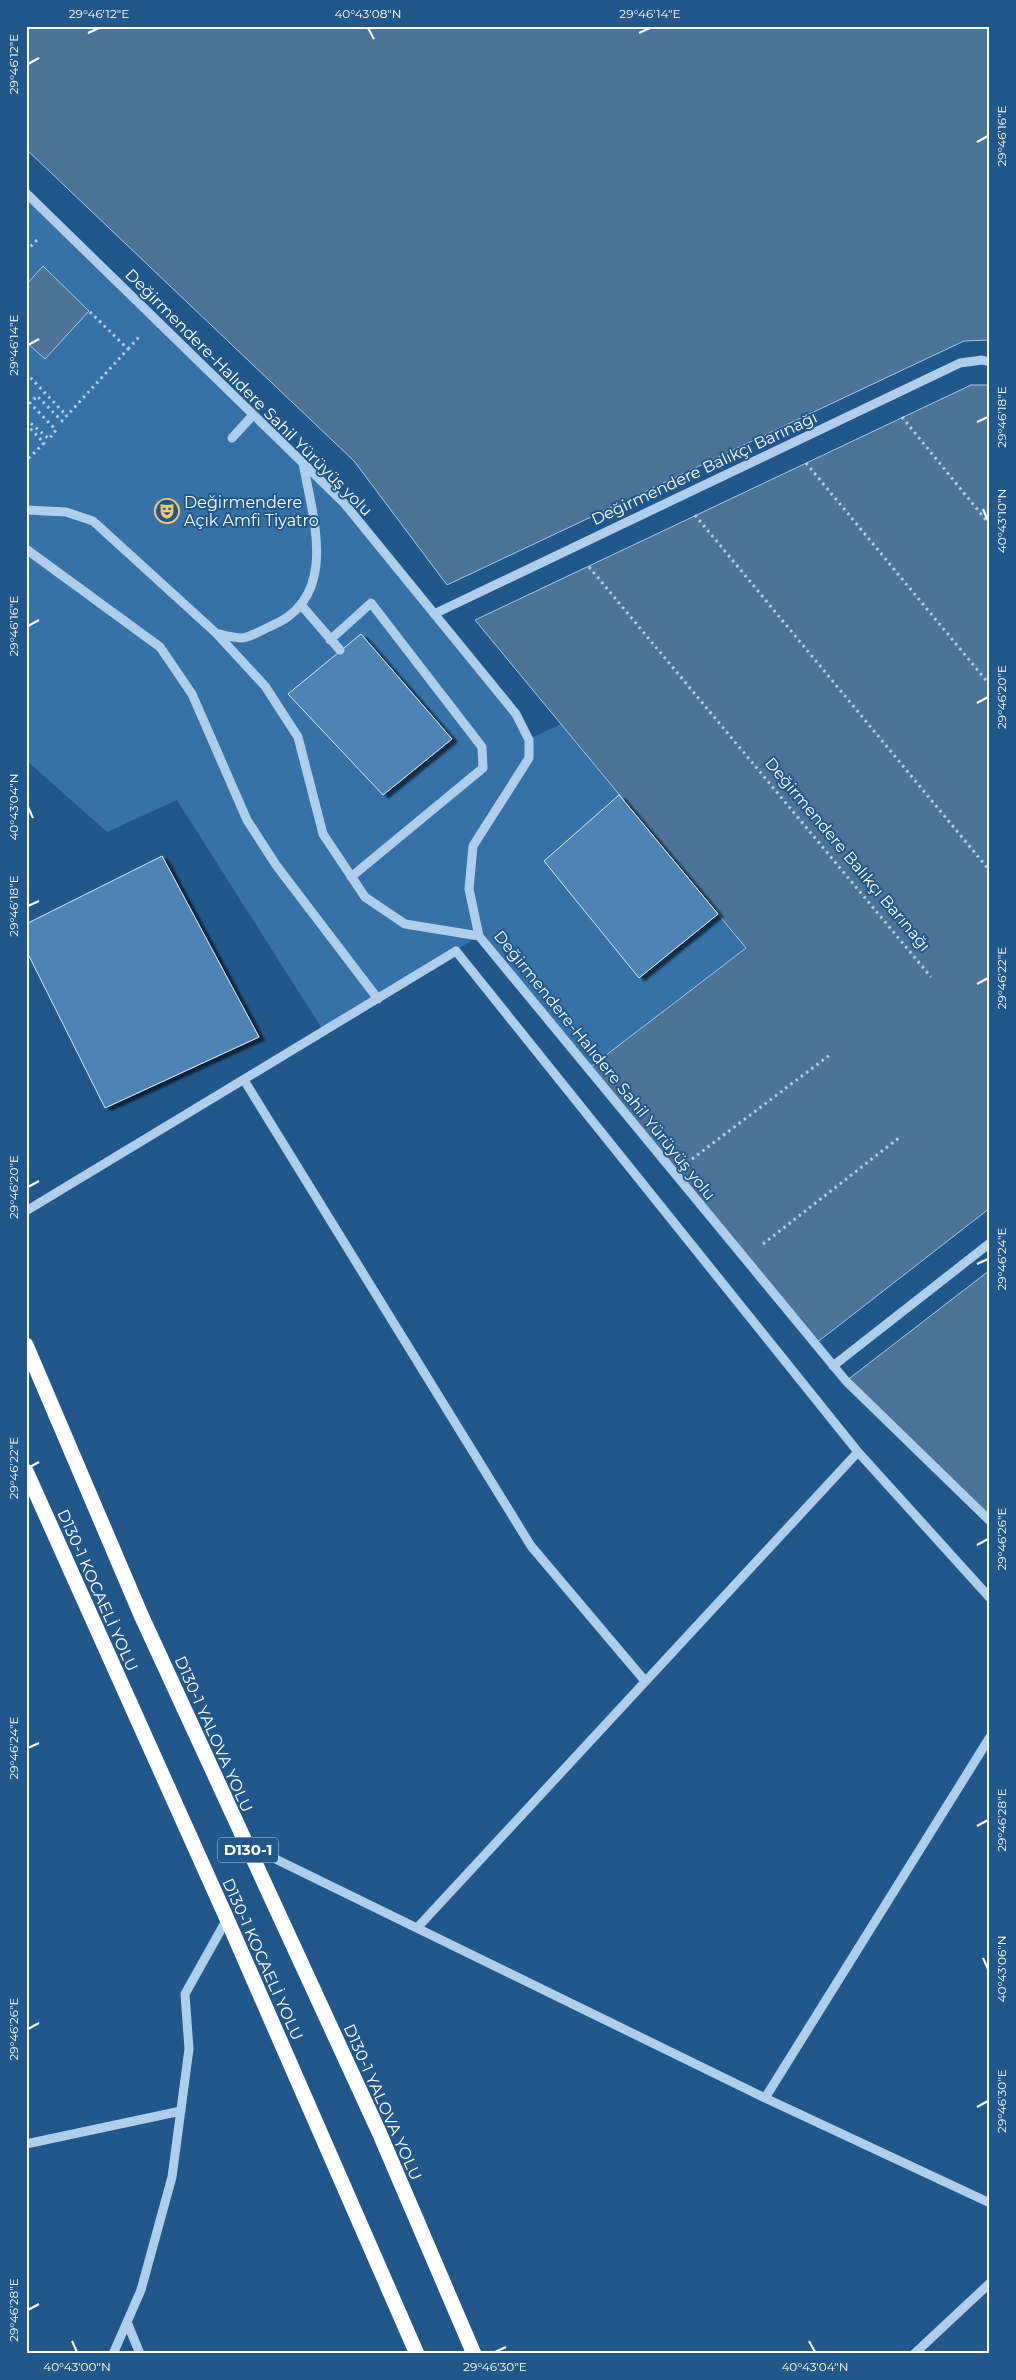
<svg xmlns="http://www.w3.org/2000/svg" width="1016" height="2380" viewBox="0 0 1016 2380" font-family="Montserrat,sans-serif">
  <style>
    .green { fill: #3671a8 }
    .water { fill: #4d7398; stroke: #a3caec }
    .building { fill: #4f82b4; stroke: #d4e7f8; filter: url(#shadow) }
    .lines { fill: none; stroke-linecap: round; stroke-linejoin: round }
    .path { stroke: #afceeb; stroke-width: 3; stroke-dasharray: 2.5 4; stroke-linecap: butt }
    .minor { stroke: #afceeb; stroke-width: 9 }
    .highway { stroke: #fff; stroke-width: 15 }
    .ticks { fill: none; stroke: #fff; stroke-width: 2 }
    .labels { text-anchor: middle; stroke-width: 4; stroke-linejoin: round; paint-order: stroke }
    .shield { fill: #22578b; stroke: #bdcddc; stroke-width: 1 }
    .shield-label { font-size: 15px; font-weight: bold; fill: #fff }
    .street-label { font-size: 16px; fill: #fff; stroke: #22578b }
    .poi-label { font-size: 16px; fill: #fff; stroke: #22578b; text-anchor: start }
    .neatline { fill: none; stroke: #fff; stroke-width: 2 }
    .ticks-label { font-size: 12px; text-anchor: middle; fill: #fff }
  </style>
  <defs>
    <filter id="shadow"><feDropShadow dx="5.5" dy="3" stdDeviation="1" flood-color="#0009"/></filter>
  </defs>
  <rect width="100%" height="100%" fill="#22578b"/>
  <path class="green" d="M26 193 344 503 516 714 529 739 561 724 746 948 588 1069 479 936 324 1032 177 800 107 832 26 760Z"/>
  <path class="water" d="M26 26H990V340L964 341 447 585 354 461 26 149Z
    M43 266 89 311 45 359 26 342V285Z
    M971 385H990V1208L815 1344 588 1069 746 948 475 620Z
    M990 1270V1520L846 1381Z"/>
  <path class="building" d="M361 634 452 739 383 795 288 694Z
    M619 795 718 914 639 978 544 861Z
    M162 856 259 1037 105 1108 26 950V924Z"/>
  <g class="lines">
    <path class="path" d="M26 251 38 239 40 240
      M128 349 139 337 137 335
      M26 373 67 416
      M902 417 990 525
      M26 419 49 439 56 430 30 403 37 396 62 421 128 349 89 311
      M26 424 44 443 26 461
      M806 463 990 685
      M695 515 990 871
      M589 567 931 977
      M692 1159 831 1054
      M763 1244 900 1137"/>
    <path class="minor" d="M26 193 344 503 516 714 529 740V758L473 846 469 889 479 936 846 1381 990 1521
      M232 438 253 415
      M26 510 66 512 93 521 216 633C224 635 234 638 242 638 251 637 262 630 271 626 340 598 313 518 303 463
      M26 549 160 647 192 694 247 820 276 865 378 999
      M302 606 340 650
      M434 614 960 363 982 360 990 362
      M216 633 265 686 298 737 323 834 365 897 405 924 479 936
      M330 640 371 603 482 747 483 768 351 877
      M244 1080 531 1546 645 1681
      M26 1211 456 951 858 1452 990 1598
      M833 1366 990 1243
      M247 1845 765 2098 990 2203
      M417 1928 858 1452
      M765 2098 990 1737
      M26 2144 181 2111
      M127 2322 140 2354
      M113 2354 141 2290 172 2177 189 2049 185 1994 227 1919
      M914 2354 990 2283"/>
    <path class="highway" d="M26 1345 141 1615 379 2132 474 2354
      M26 1471 227 1919 417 2354"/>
  </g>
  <path class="ticks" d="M368 28 374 39M88 33 99 28M639 33 650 28M28 64 39 58M977 142 988 136M28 345 39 339M977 422 988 417M983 509 988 521M28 626 39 620M977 703 988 697M28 807 33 818M28 906 39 901M977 984 988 978M28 1187 39 1181M977 1264 988 1259M28 1468 39 1462M977 1545 988 1539M28 1748 39 1743M977 1826 988 1820M983 1958 988 1969M28 2029 39 2023M977 2107 988 2101M28 2310 39 2304M72 2341 77 2352M809 2341 815 2352M495 2352 506 2347"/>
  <defs>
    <symbol id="theatre-ring" viewBox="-11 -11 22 22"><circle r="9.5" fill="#22578b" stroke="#f7c771" stroke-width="1.5"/><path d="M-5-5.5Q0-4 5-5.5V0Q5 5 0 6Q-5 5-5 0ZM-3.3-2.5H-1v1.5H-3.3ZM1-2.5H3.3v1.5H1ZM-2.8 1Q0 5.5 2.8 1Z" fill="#f7c771"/></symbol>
  </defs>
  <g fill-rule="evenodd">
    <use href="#theatre-ring" x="153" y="497" width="28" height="28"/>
  </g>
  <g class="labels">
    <rect class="shield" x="218" y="1837.5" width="60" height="25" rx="4"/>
    <g class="shield-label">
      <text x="248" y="1855">D130-1</text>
    </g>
    <g class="street-label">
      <text transform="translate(249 392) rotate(45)" y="6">Değirmendere-Halıdere Sahil Yürüyüş yolu</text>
      <text transform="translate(704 468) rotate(-25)" y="6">Değirmendere Balıkçı Barınağı</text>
      <text transform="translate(848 854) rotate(50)" y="6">Değirmendere Balıkçı Barınağı</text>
      <text transform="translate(605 1065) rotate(51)" y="6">Değirmendere-Halıdere Sahil Yürüyüş yolu</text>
      <text transform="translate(98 1590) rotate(66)" y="6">D130-1 KOCAELİ YOLU</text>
      <text transform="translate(214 1734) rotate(66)" y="6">D130-1 YALOVA YOLU</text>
      <text transform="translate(263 1959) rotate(66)" y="6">D130-1 KOCAELİ YOLU</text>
      <text transform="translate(383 2102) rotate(66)" y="6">D130-1 YALOVA YOLU</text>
    </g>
    <g class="poi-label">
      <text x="184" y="508">Değirmendere<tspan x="184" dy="18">Açık Amfi Tiyatro</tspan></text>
    </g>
  </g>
  <rect width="1016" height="2380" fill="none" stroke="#22578b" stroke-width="55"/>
  <rect x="28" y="28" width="960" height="2324" class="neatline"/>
  <g class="ticks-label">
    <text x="99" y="18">29°46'12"E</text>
    <text x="368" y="18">40°43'08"N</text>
    <text x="650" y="18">29°46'14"E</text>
    <text transform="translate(14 64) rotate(-90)" y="4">29°46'12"E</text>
    <text transform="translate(1002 136) rotate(-90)" y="4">29°46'16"E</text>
    <text transform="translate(14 345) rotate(-90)" y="4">29°46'14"E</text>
    <text transform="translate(1002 417) rotate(-90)" y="4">29°46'18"E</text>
    <text transform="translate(1002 521) rotate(-90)" y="4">40°43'10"N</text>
    <text transform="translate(14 626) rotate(-90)" y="4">29°46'16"E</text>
    <text transform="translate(1002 697) rotate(-90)" y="4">29°46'20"E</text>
    <text transform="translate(14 807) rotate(-90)" y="4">40°43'04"N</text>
    <text transform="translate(14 906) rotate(-90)" y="4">29°46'18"E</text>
    <text transform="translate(1002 978) rotate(-90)" y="4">29°46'22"E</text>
    <text transform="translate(14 1187) rotate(-90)" y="4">29°46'20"E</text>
    <text transform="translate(1002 1259) rotate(-90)" y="4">29°46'24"E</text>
    <text transform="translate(14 1468) rotate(-90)" y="4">29°46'22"E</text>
    <text transform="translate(1002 1539) rotate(-90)" y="4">29°46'26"E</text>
    <text transform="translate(14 1748) rotate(-90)" y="4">29°46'24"E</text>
    <text transform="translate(1002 1820) rotate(-90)" y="4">29°46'28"E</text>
    <text transform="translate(1002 1969) rotate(-90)" y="4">40°43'06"N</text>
    <text transform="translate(14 2029) rotate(-90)" y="4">29°46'26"E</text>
    <text transform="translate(1002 2101) rotate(-90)" y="4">29°46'30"E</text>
    <text transform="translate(14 2310) rotate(-90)" y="4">29°46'28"E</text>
    <text x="77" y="2371">40°43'00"N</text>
    <text x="495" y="2371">29°46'30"E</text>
    <text x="815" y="2371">40°43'04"N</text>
  </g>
</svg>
